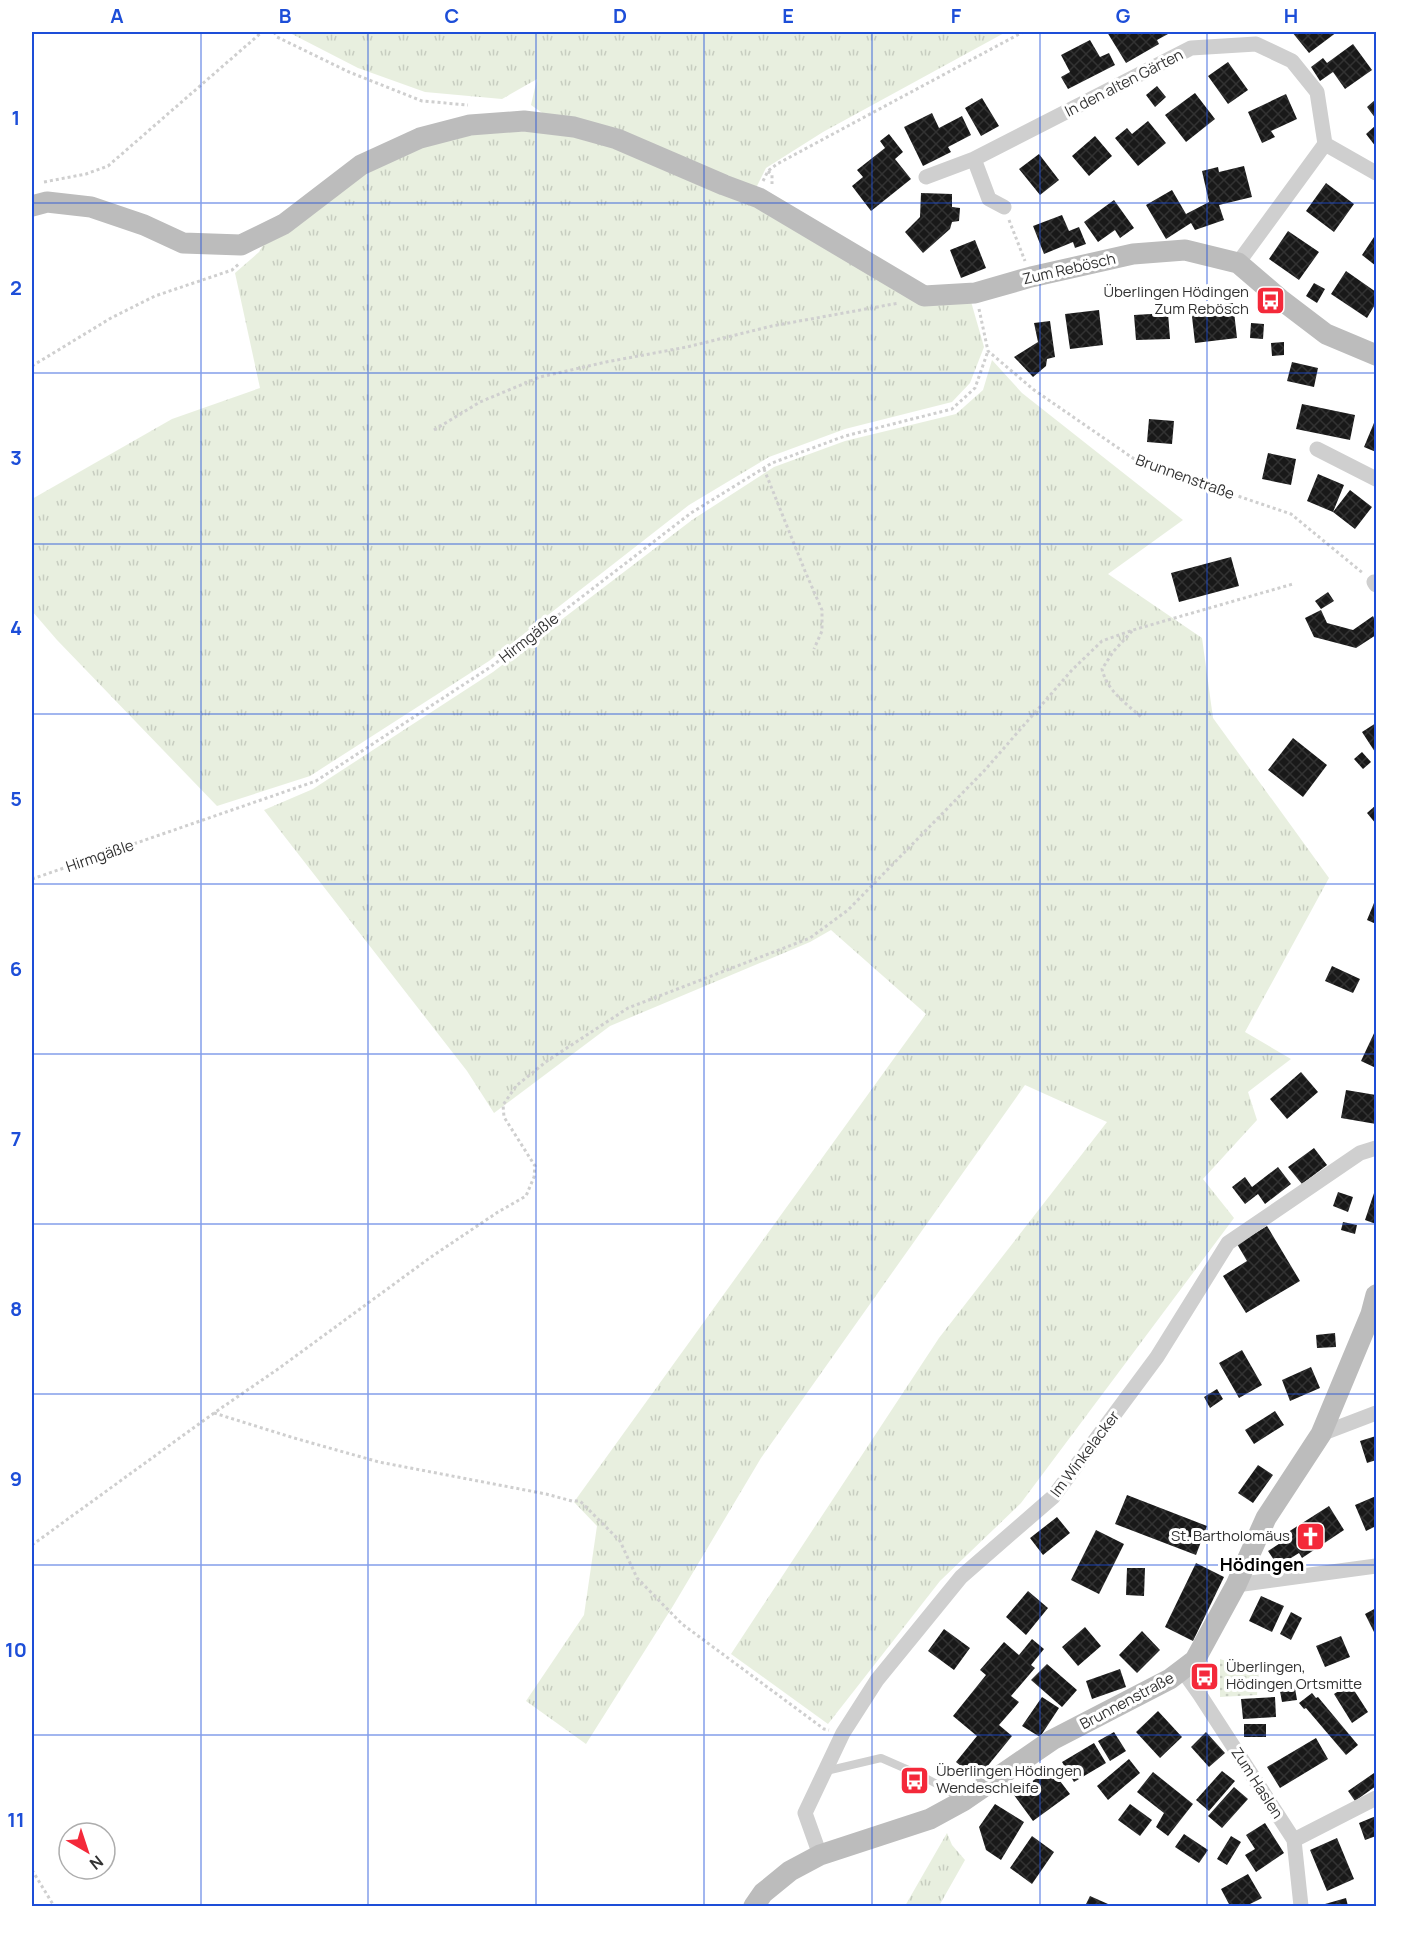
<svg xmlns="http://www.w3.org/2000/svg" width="1408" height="1938" viewBox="0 0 1408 1938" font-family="Manrope,sans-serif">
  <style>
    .grass { fill: url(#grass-tufts) }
    .park { fill: url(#park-dots) }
    .building { fill: url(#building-cross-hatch) }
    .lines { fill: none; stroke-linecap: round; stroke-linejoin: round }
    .path { stroke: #cfcfcf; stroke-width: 3; stroke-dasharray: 3 3; stroke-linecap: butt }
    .lane { stroke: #cfcfcf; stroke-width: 8 }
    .street { stroke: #cfcfcf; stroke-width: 15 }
    .secondary { stroke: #bcbcbc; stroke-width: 21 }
    .grid { fill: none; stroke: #1d4ed8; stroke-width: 1.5; stroke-opacity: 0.55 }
    .labels { text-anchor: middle; stroke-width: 6; stroke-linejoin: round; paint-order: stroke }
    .street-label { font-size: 15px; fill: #323232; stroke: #fff }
    .poi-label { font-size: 15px; fill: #323232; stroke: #fff; text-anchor: end }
    .quarter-label { font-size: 18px; font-weight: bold; fill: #000; stroke: #fff }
    .neatline { fill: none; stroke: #1d4ed8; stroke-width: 2 }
    .grid-label { font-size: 20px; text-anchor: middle; font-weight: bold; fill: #1d4ed8 }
  </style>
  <defs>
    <pattern id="grass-tufts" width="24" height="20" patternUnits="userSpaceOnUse" patternTransform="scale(1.5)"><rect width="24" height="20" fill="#e8efdf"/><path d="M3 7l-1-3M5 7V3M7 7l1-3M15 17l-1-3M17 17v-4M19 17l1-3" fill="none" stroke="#c7cdc0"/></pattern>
    <pattern id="park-dots" width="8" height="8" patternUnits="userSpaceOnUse" patternTransform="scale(1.5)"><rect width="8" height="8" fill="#e8efdf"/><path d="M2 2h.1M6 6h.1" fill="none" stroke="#c7cdc0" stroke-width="1.8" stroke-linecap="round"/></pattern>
    <pattern id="building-cross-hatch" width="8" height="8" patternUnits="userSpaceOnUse" patternTransform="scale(1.5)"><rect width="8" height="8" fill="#191919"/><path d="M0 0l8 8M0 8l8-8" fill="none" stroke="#323232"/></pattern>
  </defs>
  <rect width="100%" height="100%" fill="#fff"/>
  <path class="grass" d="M288 32H1006L823 132 766 168 755 190 548 117 531 105 537 79 502 99 425 92 358 68Z
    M572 131 760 203 924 301 970 298 984 347 970 383 952 402 845 429 769 457 689 505 489 661 310 776 217 806 57 640 32 611V499L172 419 260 388 235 273 259 252 265 242 361 172 421 144 469 132Z
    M992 360 1022 393 1183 520 1108 574 1202 638 1213 718 1329 878 1245 1032 1291 1059 1248 1092 1257 1120 1203 1179 1234 1218 1021 1503 940 1581 828 1724 731 1654 939 1338 1107 1122 1025 1085 761 1458 673 1606 586 1744 526 1701 584 1615 597 1526 574 1502 926 1014 831 930 810 942 610 1026 494 1113 467 1071 264 810 313 789 493 672 692 520 774 467 845 441 956 414 983 390Z
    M947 1833 952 1845 965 1860 939 1906H905Z"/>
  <path class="park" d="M1220 1659 1259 1672 1257 1695 1220 1697Z"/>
  <path class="building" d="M1107 32H1166L1168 34 1157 40 1159 44 1126 63Z
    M1292 32H1337L1309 53Z
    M1090 40 1100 57 1109 53 1115 65 1068 89 1061 77 1070 72 1061 55Z
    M1353 44 1372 70 1345 89 1333 72 1320 81 1311 67 1323 58 1327 63Z
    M1228 62 1248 90 1228 104 1208 76Z
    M1157 86 1166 97 1155 107 1146 95Z
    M1195 93 1215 119 1186 142 1165 115Z
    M1286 94 1297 119 1271 131 1275 137 1262 143 1248 112Z
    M982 98 999 126 981 136 965 108Z
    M1376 99V119L1367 107Z
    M932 113 939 128 962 116 971 135 948 147 951 152 923 166 904 127Z
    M1148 121 1166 143 1138 166 1115 138 1127 128 1132 134Z
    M1376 125V147L1366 134Z
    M889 134 903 152 895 159 911 179 871 211 852 186 863 177 857 170 885 148 880 141Z
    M1095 136 1112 156 1089 176 1072 156Z
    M1039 154 1059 180 1040 195 1019 169Z
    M1244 166 1252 197 1219 205 1224 220 1195 230 1191 223 1166 239 1146 205 1172 190 1186 214 1209 202 1202 171 1218 167 1219 172Z
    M1326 183 1354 204 1334 232 1306 211Z
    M921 193 952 194V207L960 208 959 221 952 222 950 229 923 253 905 232 920 217Z
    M1114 200 1134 228 1120 238 1115 230 1098 242 1084 222Z
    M1062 215 1069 231 1079 227 1086 244 1075 248 1073 242 1044 254 1033 226Z
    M1288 231 1319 252 1299 280 1269 259Z
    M1376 234V266L1362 255Z
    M975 240 986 268 961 278 950 250Z
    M1346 271 1376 292V303L1367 318 1331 294Z
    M1314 283 1325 289 1317 303 1306 296Z
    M1233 303 1237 338 1195 343 1191 308Z
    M1099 310 1103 345 1070 349 1065 314Z
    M1168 313 1170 339 1136 340 1134 315Z
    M1050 321 1055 357 1047 359 1046 366 1033 377 1014 357 1038 342 1034 323Z
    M1251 323 1264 324 1263 339 1250 338Z
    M1284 342V355L1272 356 1271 343Z
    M1292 362 1318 368 1314 387 1287 381Z
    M1302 404 1355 415 1350 440 1296 429Z
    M1376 418V452L1364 447Z
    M1149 419 1174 421 1172 444 1147 442Z
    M1268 453 1296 459 1291 485 1262 479Z
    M1318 474 1344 485 1333 512 1350 490 1372 507 1355 529 1333 512 1307 501Z
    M1231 557 1239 586 1179 602 1171 573Z
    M1328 592 1334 601 1321 609 1315 601Z
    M1321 610 1327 623 1353 630 1373 616 1376 622V635L1356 648 1314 637 1305 618Z
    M1376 723V751L1375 752 1362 732Z
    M1293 738 1327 765 1303 797 1268 770Z
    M1362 752 1371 762 1363 769 1354 759Z
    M1376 805V824L1367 813Z
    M1376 898V924L1367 920Z
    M1332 966 1360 979 1353 993 1325 981Z
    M1376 1029V1068L1361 1061Z
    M1301 1072 1318 1092 1287 1119 1270 1099Z
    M1346 1090 1376 1095V1124L1341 1118Z
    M1314 1148 1327 1165 1302 1184 1288 1167Z
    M1278 1167 1291 1184 1265 1204 1258 1194 1245 1204 1232 1187 1245 1177 1252 1187Z
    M1376 1187V1224L1365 1220Z
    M1338 1192 1353 1197 1348 1212 1333 1206Z
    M1343 1222 1357 1225 1355 1234 1341 1230Z
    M1267 1226 1300 1281 1246 1313 1223 1276 1247 1261 1237 1244Z
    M1335 1333 1336 1347 1317 1348 1316 1335Z
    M1242 1350 1262 1385 1239 1398 1219 1363Z
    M1311 1367 1320 1388 1290 1401 1282 1380Z
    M1217 1389 1223 1399 1210 1408 1204 1397Z
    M1275 1411 1284 1425 1254 1444 1245 1430Z
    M1376 1436V1460L1367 1463 1360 1441Z
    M1258 1465 1273 1475 1253 1503 1238 1493Z
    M1127 1495 1207 1526 1196 1555 1115 1524Z
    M1376 1496V1526L1366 1531 1355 1505Z
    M1329 1506 1344 1530 1302 1558 1299 1553 1278 1566 1268 1551 1288 1538 1285 1534Z
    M1057 1517 1070 1533 1043 1555 1030 1538Z
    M1096 1530 1124 1544 1099 1594 1071 1580Z
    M1196 1563 1224 1577 1193 1641 1165 1627Z
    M1127 1568H1145L1144 1596 1126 1595Z
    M1028 1591 1048 1608 1026 1635 1006 1617Z
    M1261 1596 1284 1606 1272 1632 1249 1621Z
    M1376 1608V1636L1365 1614Z
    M1291 1612 1302 1618 1291 1640 1280 1634Z
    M1085 1627 1101 1646 1078 1666 1062 1647Z
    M944 1629 970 1648 954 1670 928 1651Z
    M1142 1631 1160 1650 1137 1673 1119 1655Z
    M1341 1636 1350 1657 1325 1667 1316 1646Z
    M1032 1639 1044 1649 1031 1665 1035 1668 1011 1696 1019 1702 999 1725 1012 1736 977 1779 956 1762 977 1736 953 1716 986 1675 980 1670 1004 1642 1019 1655Z
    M1047 1664 1077 1690 1062 1707 1031 1680Z
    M1120 1669 1126 1687 1092 1699 1086 1681Z
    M1350 1684 1368 1712 1352 1723 1334 1694Z
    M1295 1688 1297 1700 1282 1702 1280 1691Z
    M1312 1693 1316 1698 1318 1697 1358 1745 1346 1755 1306 1708 1304 1709 1299 1703Z
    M1042 1697 1059 1708 1040 1737 1022 1726Z
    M1275 1697 1276 1717 1243 1719 1241 1699Z
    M1158 1711 1182 1737 1160 1758 1136 1732Z
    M1244 1724H1266V1737H1244Z
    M1114 1732 1126 1751 1110 1761 1098 1741Z
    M1206 1732 1225 1753 1209 1767 1191 1747Z
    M1316 1738 1328 1759 1280 1788 1267 1767Z
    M1094 1743 1106 1763 1074 1782 1062 1762Z
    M1129 1759 1140 1773 1108 1800 1097 1786Z
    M1050 1768 1070 1794 1033 1821 1014 1795Z
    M1222 1771 1235 1781 1209 1811 1196 1800Z
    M1153 1772 1193 1804 1168 1836 1156 1827 1164 1813 1137 1792Z
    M1374 1773 1376 1777V1786L1355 1801 1348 1791Z
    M1234 1787 1248 1799 1222 1828 1208 1816Z
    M995 1804 1024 1822 1001 1860 986 1850 979 1827Z
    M1130 1804 1152 1820 1140 1836 1118 1820Z
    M1376 1816V1836L1365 1840 1359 1823Z
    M1265 1823 1284 1853 1256 1872 1245 1855 1255 1849 1246 1835Z
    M1184 1834 1208 1850 1199 1863 1175 1847Z
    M1032 1836 1054 1852 1032 1884 1010 1868Z
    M1231 1836 1241 1842 1227 1865 1217 1859Z
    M1337 1838 1354 1879 1327 1891 1310 1850Z
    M1248 1874 1262 1898 1246 1906H1230L1221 1889Z
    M1090 1896 1108 1904 1107 1906H1085Z
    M1346 1898 1348 1906H1326L1325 1904Z"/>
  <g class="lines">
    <path class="path" d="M274 32 277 37 349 72 422 101 468 105
      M768 171 772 175V184
      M763 181 768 171 777 164 1023 32
      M44 182 86 174 108 166 262 32
      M1009 220 1025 261
      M979 309 988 351 1034 390 1140 463 1291 514 1364 574
      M32 366 111 318 155 296 232 270 240 263
      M434 430 480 402 540 377 606 362 687 347 772 326 899 303
      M764 469 805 571 822 610V631L814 649
      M1132 631 1113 652 1102 669C1107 691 1126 703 1141 717
      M32 879 316 781 492 666 691 513 772 463 845 436 952 409 975 388 988 351
      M214 1413 294 1438 379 1462 546 1494 572 1501H580L620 1541 637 1578 682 1624 824 1729 829 1730
      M32 1545 214 1413 278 1369 431 1257 498 1212 526 1196 534 1177 535 1166 504 1117 503 1105 516 1086 547 1061 628 1008 810 938 848 910 984 771 1072 670 1102 641 1133 630 1293 584
      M32 1870 54 1906"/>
    <path class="lane" d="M826 1771 881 1758 920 1775 944 1788 962 1800"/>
    <path class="street" d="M1325 144 1376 173
      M926 177 974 159
      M1004 207 989 199 974 159 1191 48 1256 44 1292 61 1317 92 1325 144 1238 263
      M1317 449 1376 479
      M1374 582 1376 585
      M1321 1434 1376 1413
      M1236 1585 1376 1566
      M1183 1671 1200 1695 1294 1840 1301 1906
      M1294 1840 1376 1798
      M820 1855 805 1813 843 1733 877 1680 961 1577 1053 1497 1157 1357 1228 1243 1360 1153 1376 1148"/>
    <path class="secondary" d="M32 206 47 202 91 207 144 225 183 243 241 245 284 224 361 165 420 138 470 125 524 121 574 127 617 139 724 185 759 198 924 296 975 293 1031 277 1133 254 1185 250 1238 263 1280 299 1326 334 1376 355
      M754 1906 763 1893 790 1871 820 1855 930 1819 963 1801 1052 1740 1170 1679 1195 1660 1236 1585 1266 1518 1321 1434 1371 1314 1376 1295"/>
  </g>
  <path class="grid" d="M201 32V1906M368 32V1906M536 32V1906M704 32V1906M872 32V1906M1040 32V1906M1207 32V1906M32 203H1376M32 373H1376M32 544H1376M32 714H1376M32 884H1376M32 1054H1376M32 1224H1376M32 1394H1376M32 1565H1376M32 1735H1376"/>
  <defs>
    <symbol id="bus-square" viewBox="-11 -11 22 22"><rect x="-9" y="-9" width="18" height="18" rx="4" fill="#f4293a" stroke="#fff"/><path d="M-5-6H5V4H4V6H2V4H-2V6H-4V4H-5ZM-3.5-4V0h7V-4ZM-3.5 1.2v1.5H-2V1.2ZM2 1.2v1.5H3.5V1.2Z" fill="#fff"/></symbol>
    <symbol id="church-square" viewBox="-11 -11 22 22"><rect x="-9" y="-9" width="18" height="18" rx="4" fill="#f4293a" stroke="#fff"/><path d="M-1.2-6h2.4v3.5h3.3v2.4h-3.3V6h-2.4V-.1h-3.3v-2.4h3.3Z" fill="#fff"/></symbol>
  </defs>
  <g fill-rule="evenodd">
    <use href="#bus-square" x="1254" y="284" width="33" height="33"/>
    <use href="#church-square" x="1294" y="1520" width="33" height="33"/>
    <use href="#bus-square" x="1188" y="1660" width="33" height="33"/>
    <use href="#bus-square" x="898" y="1764" width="33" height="33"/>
  </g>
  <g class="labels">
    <g class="street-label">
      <text transform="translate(1124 83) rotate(-27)" y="5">In den alten Gärten</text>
      <text transform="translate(1069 269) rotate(-13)" y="5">Zum Rebösch</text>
      <text transform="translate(1185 477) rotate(20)" y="5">Brunnenstraße</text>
      <text transform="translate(529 638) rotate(-38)" y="5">Hirmgäßle</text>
      <text transform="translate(100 856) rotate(-19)" y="5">Hirmgäßle</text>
      <text transform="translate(1085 1454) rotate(-53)" y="5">Im Winkelacker</text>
      <text transform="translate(1127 1701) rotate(-28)" y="5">Brunnenstraße</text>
      <text transform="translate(1257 1783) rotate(57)" y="5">Zum Haslen</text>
    </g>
    <g class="poi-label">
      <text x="1249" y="297">Überlingen Hödingen<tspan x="1249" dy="17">Zum Rebösch</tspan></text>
      <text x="1290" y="1541">St. Bartholomäus</text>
      <text x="1226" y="1672" text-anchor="start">Überlingen,<tspan x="1226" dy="17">Hödingen Ortsmitte</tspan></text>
      <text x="936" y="1776" text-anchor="start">Überlingen Hödingen<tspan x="936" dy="17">Wendeschleife</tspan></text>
    </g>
    <g class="quarter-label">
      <text x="1262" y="1571">Hödingen</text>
    </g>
  </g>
  <rect width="1408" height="1938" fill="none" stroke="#ffffff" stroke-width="66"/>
  <g transform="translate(87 1851) rotate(141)"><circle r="28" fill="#ffffff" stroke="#adadad" stroke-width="1.5"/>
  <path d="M0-4.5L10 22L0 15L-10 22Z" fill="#f4293a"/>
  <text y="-9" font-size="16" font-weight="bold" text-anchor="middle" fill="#323232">N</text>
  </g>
  <rect x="33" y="33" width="1342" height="1872" class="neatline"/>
  <g class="grid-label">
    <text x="117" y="23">A</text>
    <text x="285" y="23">B</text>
    <text x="452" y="23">C</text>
    <text x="620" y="23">D</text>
    <text x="788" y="23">E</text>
    <text x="956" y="23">F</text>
    <text x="1123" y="23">G</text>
    <text x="1291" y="23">H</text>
    <text x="16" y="125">1</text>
    <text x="16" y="295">2</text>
    <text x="16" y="465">3</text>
    <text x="16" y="635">4</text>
    <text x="16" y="806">5</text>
    <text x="16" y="976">6</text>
    <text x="16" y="1146">7</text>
    <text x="16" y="1316">8</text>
    <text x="16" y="1486">9</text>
    <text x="16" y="1657">10</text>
    <text x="16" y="1827">11</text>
  </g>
</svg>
